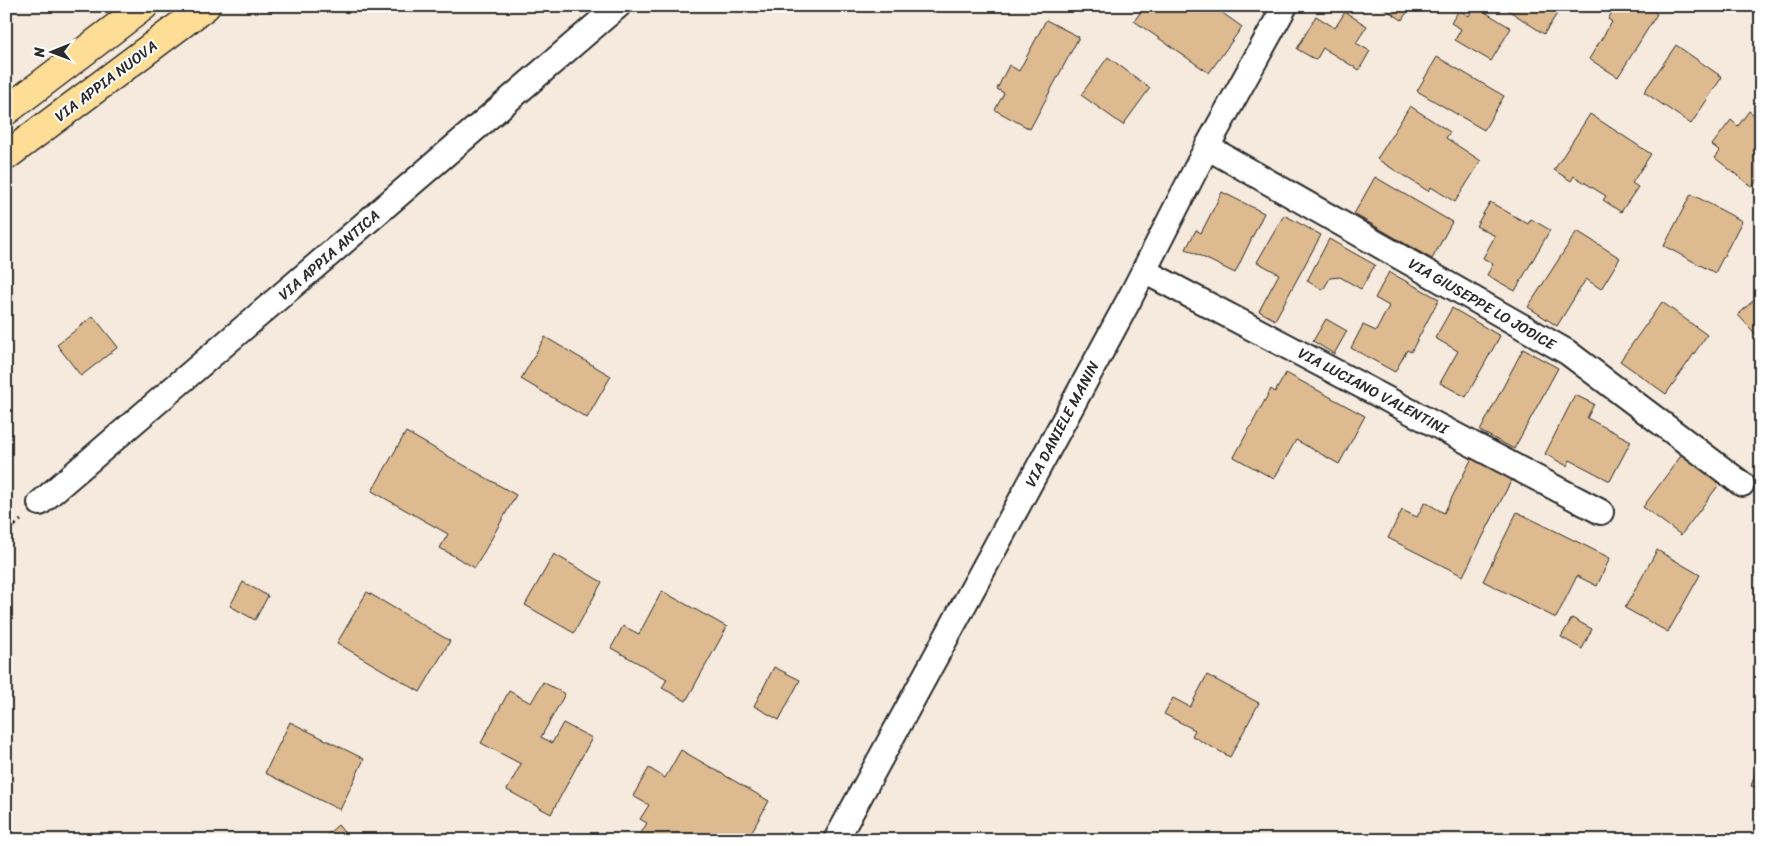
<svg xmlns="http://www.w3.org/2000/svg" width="1767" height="846" viewBox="0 0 1767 846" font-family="Sriracha,sans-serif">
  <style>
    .building { fill: #ddba8f; stroke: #2b2b2b }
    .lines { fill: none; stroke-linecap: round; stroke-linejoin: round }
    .minor-casing { stroke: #2b2b2b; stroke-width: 28 }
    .primary-casing { stroke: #2b2b2b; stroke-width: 31 }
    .path { stroke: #2b2b2b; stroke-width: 3; stroke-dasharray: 5 4; stroke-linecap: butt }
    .minor { stroke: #fff; stroke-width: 24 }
    .primary { stroke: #fedd96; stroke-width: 28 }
    .labels { text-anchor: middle; stroke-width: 4; stroke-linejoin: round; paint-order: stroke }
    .street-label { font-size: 15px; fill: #2b2b2b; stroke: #fff }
  </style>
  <rect width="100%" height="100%" fill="#f5eadd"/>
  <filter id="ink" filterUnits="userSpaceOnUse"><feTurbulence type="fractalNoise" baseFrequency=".02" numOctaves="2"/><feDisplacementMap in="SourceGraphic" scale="10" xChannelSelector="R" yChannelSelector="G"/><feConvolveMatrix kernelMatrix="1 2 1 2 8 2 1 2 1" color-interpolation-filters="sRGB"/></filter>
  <g filter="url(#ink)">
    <path class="building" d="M1145 6H1213L1242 27 1209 73 1134 21Z
      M1380 6H1411L1402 20Z
      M1475 6 1511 28 1491 61 1455 40 1461 29 1451 23 1459 10 1469 16Z
      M1502 6H1555L1560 9 1544 34Z
      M1616 6H1646L1657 14 1618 77 1589 59 1612 22 1608 19Z
      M1345 12 1367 26 1356 43 1370 51 1359 70 1323 48 1316 60 1297 49 1316 16 1335 28Z
      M1046 20 1079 37 1030 129 995 110 1004 93 997 89 1009 65 1019 71Z
      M1676 45 1722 77 1691 124 1644 92Z
      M1108 57 1150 88 1123 125 1081 95Z
      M1437 57 1504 96 1484 130 1417 91Z
      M1410 106 1450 132 1446 138 1481 161 1455 202 1431 187 1428 191 1377 159Z
      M1749 111 1761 120V176L1752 187 1715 158 1720 151 1712 145 1731 120 1738 126Z
      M1590 114 1651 154 1632 183 1638 187 1621 212 1603 200 1606 196 1574 176 1571 181 1554 170Z
      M1375 177 1452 222 1432 259 1354 214Z
      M1222 192 1264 213 1235 273 1186 249 1196 230 1201 233Z
      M1691 194 1742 221 1715 273 1664 246Z
      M1490 202 1528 224 1531 219 1550 230 1515 291 1487 275 1493 264 1483 258 1495 236 1476 226Z
      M1284 215 1321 235 1275 320 1259 311 1279 274 1257 262Z
      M1577 231 1620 258 1601 289 1586 279 1557 326 1528 307Z
      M1329 239 1375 265 1361 289 1340 277 1330 278 1323 290 1307 281Z
      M1389 272 1439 299 1411 352 1407 350 1395 372 1351 348 1363 325 1376 331 1389 306 1375 298Z
      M1761 293V340L1738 315Z
      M1662 302 1707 335 1666 394 1620 361Z
      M1452 308 1500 336 1466 397 1440 383 1458 351 1435 338Z
      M93 316 118 347 81 376 57 345Z
      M1326 319 1347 331 1334 354 1313 341Z
      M545 337 611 376 587 418 521 379Z
      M1523 349 1558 368 1514 449 1480 431Z
      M1286 373 1365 416 1339 464 1296 440 1274 479 1234 457 1271 389 1275 392Z
      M1575 395 1594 404 1587 418 1631 441 1610 481 1570 460 1567 466 1545 454Z
      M406 432 516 495 475 568 440 548 448 534 372 491Z
      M1683 453 1721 482 1681 535 1643 507Z
      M1474 454 1514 475 1463 576 1388 538 1402 510 1417 517 1425 502 1444 513Z
      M1517 512 1610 558 1597 586 1577 576 1556 618 1483 581Z
      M1657 550 1700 575 1668 632 1625 608Z
      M554 554 602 582 574 633 525 605Z
      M243 582 268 596 255 620 230 606Z
      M662 591 727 627 686 701 662 688 667 679 611 648 623 626 639 634Z
      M367 592 450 641 420 692 337 643Z
      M1572 618 1592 629 1582 649 1561 637Z
      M774 667 800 680 779 720 754 706Z
      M1207 675 1259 703 1230 757 1192 736 1195 730 1164 714 1173 698 1190 707Z
      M543 682 565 694 541 737 552 743 563 723 592 738 551 814 507 790 521 764 481 743 509 691 531 703Z
      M290 722 364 759 340 810 265 773Z
      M681 750 769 801 747 840H637L647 823 640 819 649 805 633 796 649 768 665 778Z
      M1761 757V789L1751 786Z
      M338 825 351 840H321Z"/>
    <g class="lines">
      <defs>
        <path id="minor" d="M1207 147 1567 352 1742 484
          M1144 271 1601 512
          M40 503 618 6
          M836 840 1015 511 1129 300 1207 147 1285 6"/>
        <path id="primary" d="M6 111 144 6
          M6 156 206 6"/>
      </defs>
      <use href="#minor" class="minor-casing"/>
      <use href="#primary" class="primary-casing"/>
      <path class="path" d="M6 533 21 520"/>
      <use href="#minor" class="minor"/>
      <use href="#primary" class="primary"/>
    </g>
  </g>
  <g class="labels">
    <g class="street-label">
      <text transform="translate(106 81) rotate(-37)" y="5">VIA APPIA NUOVA</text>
      <text transform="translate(329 255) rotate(-41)" y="5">VIA APPIA ANTICA</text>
      <text transform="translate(1482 304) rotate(30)" y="5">VIA GIUSEPPE LO JODICE</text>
      <text transform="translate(1373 391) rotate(28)" y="5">VIA LUCIANO VALENTINI</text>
      <text transform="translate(1062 424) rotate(-62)" y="5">VIA DANIELE MANIN</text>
    </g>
  </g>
  <rect width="1767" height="846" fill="none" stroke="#fff" stroke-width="25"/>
  <rect x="12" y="12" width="1742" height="821" fill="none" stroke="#2b2b2b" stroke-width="2" filter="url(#ink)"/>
  <g transform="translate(52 52) rotate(269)" stroke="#ffffff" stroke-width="4" paint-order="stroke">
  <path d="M0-4L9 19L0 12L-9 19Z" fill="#2b2b2b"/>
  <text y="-8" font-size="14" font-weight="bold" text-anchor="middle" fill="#2b2b2b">N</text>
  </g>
</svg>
